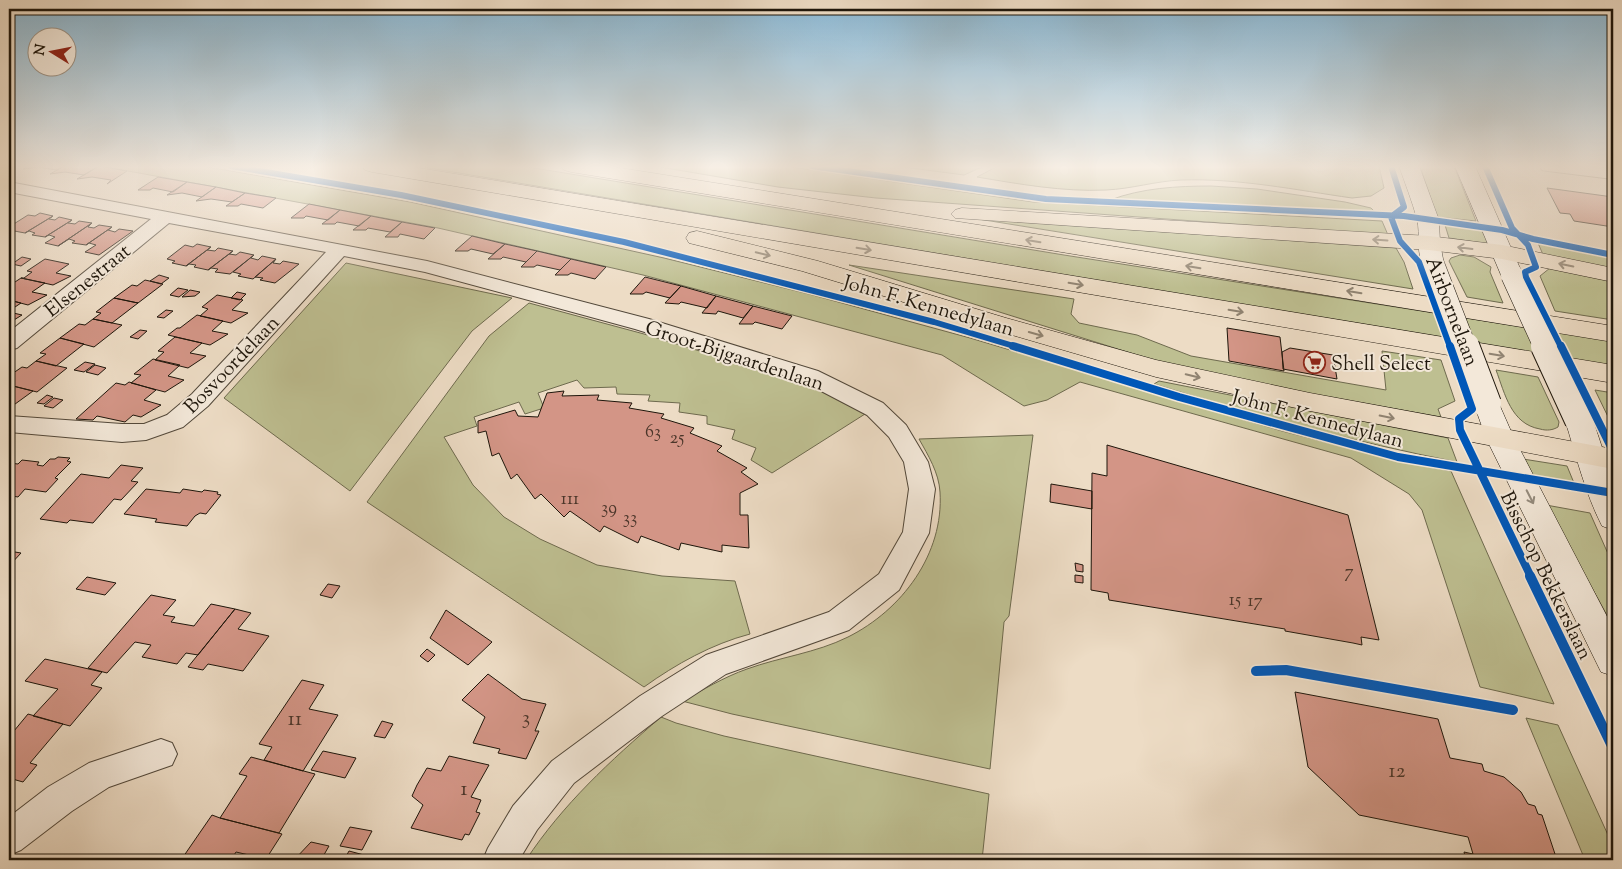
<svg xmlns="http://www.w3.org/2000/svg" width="1622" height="869" viewBox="0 0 1622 869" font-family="'Sorts Mill Goudy',serif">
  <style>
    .green { fill: #bebf91; stroke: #6e6a4e }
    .building { fill: #d39586; stroke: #1e160b }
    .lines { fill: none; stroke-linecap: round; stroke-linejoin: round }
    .street-casing { stroke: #52483a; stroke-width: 2 }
    .secondary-casing { stroke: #1e160b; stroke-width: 1 }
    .primary-casing { stroke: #1e160b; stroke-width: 1 }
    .street { fill: #f3e8d9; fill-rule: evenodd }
    .secondary { fill: #f3e8d9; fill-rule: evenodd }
    .primary { fill: #eddcc5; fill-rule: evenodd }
    .secondary-bridge-far1-casing { stroke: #1e160b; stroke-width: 23; stroke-linecap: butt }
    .secondary-bridge-casing { stroke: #1e160b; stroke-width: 30; stroke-linecap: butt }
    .secondary-bridge-far1 { stroke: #f3e8d9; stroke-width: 22 }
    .secondary-bridge { stroke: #f3e8d9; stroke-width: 28 }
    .cycleway-far2-casing { stroke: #f3e8d9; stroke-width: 9 }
    .cycleway-far1-casing { stroke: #f3e8d9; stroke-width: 11 }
    .cycleway-casing { stroke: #f3e8d9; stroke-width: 13 }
    .cycleway-far2 { stroke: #0057b8; stroke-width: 6 }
    .cycleway-far1 { stroke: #0057b8; stroke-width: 8 }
    .cycleway { stroke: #0057b8; stroke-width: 10 }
    .oneway { stroke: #908371 }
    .oneway2 { stroke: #938a7c }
    .labels { text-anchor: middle; stroke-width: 4; stroke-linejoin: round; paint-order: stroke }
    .number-label { font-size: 18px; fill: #4b362a }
    .street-label { font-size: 20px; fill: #1e160b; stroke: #f3e8d9 }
    .poi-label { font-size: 20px; fill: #1e160b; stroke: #f3e8d9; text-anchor: start }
    .near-number-label { font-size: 21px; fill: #4b362a }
  </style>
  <rect width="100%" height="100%" fill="#eddcc5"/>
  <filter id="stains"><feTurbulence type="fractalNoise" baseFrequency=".004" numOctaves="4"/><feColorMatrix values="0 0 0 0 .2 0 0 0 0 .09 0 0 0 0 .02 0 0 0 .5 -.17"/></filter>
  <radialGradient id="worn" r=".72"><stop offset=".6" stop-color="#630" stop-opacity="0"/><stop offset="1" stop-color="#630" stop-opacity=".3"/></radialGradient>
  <path class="green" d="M101 166H202L410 202 664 258 809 294 970 338 1282 431 1400 461 1451 471 1554 704 1480 687 1422 510 1409 494 1351 458 1080 382 1047 400 1024 406 942 355 643 275 438 228Z
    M417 166H522L1064 255 1613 341V367Z
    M654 166H784L1033 202 1382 221 1388 235 876 198 778 187Z
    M896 166H984L964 175Z
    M998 166H1379L1384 188 1371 196 1352 198C1296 190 1238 178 1181 180 1156 181 1131 189 1106 190 1063 192 1019 184 977 177Z
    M1420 166H1454L1476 221 1437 217Z
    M1211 186 1257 189 1345 202 1371 208 1378 215 1110 200C1142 188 1177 186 1211 186Z
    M978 219 1396 248 1404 262 1413 289Z
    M1445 225 1484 230 1489 244 1449 238Z
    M1538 243 1613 258V272L1544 257Z
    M1460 255 1474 257 1491 267 1490 272 1503 303 1467 297 1449 261 1451 258Z
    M346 263 512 298 472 331 350 491 224 398Z
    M849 265 1074 299 1071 314 1079 323 1137 335 1191 356 1386 390 1382 351 1441 360 1455 401 1438 409 1441 417 1227 379 1169 365Z
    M1550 268 1613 281V320L1555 311 1540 276Z
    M529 303 644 334 831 391 865 414 772 473 751 460 756 448 732 439 735 430 707 424V416L679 412 680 403 648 401 650 395 617 394 616 387 584 388 577 380 538 393 544 408 525 414 519 402 474 417 477 426 444 437 473 485 504 517 540 539 597 565 662 576 735 581 750 634C712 644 676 664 644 687L367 502 489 336Z
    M1496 370 1538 377 1559 422 1558 427C1553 430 1547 431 1540 429 1511 424 1505 394 1496 370Z
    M1159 381 1448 438 1457 462C1355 442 1254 415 1154 384Z
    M1595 390 1613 393V427Z
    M1033 435 1009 616 1004 622 990 769 732 714 682 701C703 690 724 677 747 669 780 657 816 653 848 637 902 610 944 554 940 492 939 473 928 455 919 439Z
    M1523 459 1567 466 1574 483 1530 475Z
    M1546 505 1590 513 1613 565V626Z
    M661 717 676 723 724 736 989 794 982 860H526C563 804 610 761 661 717Z
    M1526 718 1558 725 1613 846V860H1585Z"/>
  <path class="building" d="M28 166H64L57 170 38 167 23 169Z
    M64 166H99L84 175 65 172 50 174Z
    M99 166 127 171 107 184 111 180 92 177 77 179Z
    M158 177 187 182 173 192 153 188 150 190H138Z
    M187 182 216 187 202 197 182 193 167 195Z
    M216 187 245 193 232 202 211 199 196 201Z
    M1547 188 1613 197V227L1574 221 1570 214 1560 213Z
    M245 193 276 198 263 208 241 204 238 206H226Z
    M309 204 340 210 328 220 306 216 304 218H291Z
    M340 210 371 216 359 226 337 222 335 224H322Z
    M40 213 53 216 25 233 9 230V227L28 215 35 216Z
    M53 216 49 219 55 220 59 217 72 220 45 237 32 235 35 233 29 231 25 233Z
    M371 216 402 222 390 232 368 228 366 230H353Z
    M72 220 68 223 75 224 79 221 92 223 58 246 45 243 55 237 49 235 45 237Z
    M402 222 435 228 424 239 400 234 398 237H385Z
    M92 223 88 227 94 228 99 225 112 227 86 245 72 243 75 241 69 239 58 246Z
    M112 227 108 230 115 232 119 229 133 231 99 255 85 252 96 245 89 243 86 245Z
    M472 236 505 244 493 254 471 249 468 251H455Z
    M197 244 211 247 186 266 172 263 175 261 167 259 185 245 193 247Z
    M505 244 537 251 526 262 503 257 501 259H488Z
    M211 247 207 250 215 251 218 248 233 251 208 270 194 267 196 265 189 264 186 266Z
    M233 251 229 254 236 255 240 252 254 255 230 274 215 272 218 269 211 268 208 270Z
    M537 251 571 259 560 270 537 265 534 267H521Z
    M254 255 251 258 258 260 262 256 276 259 253 279 238 276 241 274 233 272Z
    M22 257 31 259 21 266 12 264Z
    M45 259 69 264 56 273 71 276 53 285 21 278H24L32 272 27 271Z
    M276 259 273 263 280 264 283 261 299 264 275 283 260 280 263 278 255 277Z
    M571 259 606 267 595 279 571 273 568 275H555Z
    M159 275 169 278 161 284 150 281Z
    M645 277 681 286 670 298 646 292 643 294H630Z
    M21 278 45 283 32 292 47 295 28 305 9 300V286Z
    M145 280 163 284 138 303 114 298 132 285 137 286Z
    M681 286 716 296 707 308 681 302 679 304 665 303Z
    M178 288 188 290 179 297 170 295Z
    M190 290 200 292 195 296 182 297Z
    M237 292 246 294 240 300 231 298Z
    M217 295 243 300 232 310 248 313 231 323 200 316 208 309 202 307Z
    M716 296 753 306 743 318 718 311 716 314 702 313Z
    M114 298 138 303 112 323 93 319 101 313 96 312Z
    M9 300 21 303 9 311Z
    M753 306 792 316 782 329 755 322 753 324H739Z
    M166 310 173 311 164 318 157 317Z
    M9 312 22 315 9 323Z
    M197 315 223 321 212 331 228 334 210 345 168 335 177 328H180Z
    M93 319 122 325 94 347 60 338 79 324 85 325Z
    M1227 328 1280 337 1284 371 1229 361Z
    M140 330 147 331 138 339 130 337Z
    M175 337 202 343 190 353 206 356 188 368 155 360 164 352 158 351Z
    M60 338 84 344 56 366 36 361 46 354 40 353Z
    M1290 348 1333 355 1337 379 1283 369 1282 352Z
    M153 359 180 365 168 376 184 380 165 392 131 383 141 375 134 374Z
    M36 361 67 368 37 392 9 385V376L22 367 27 368Z
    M85 362 95 364 84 372 74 370Z
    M95 365 106 368 98 375 86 372Z
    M129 382 156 390 144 400 161 405 141 417 133 415 125 422 97 416 93 420 76 419 116 383 125 385Z
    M9 385 33 391 11 407H9Z
    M564 391 562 396 599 395 597 400 632 403 629 408 664 414 661 418 694 428 690 433 722 446 717 451 747 468 741 472 758 484 740 493V515H748L749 548 722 545V552L681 543 679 550 641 536 638 543 604 526 600 532 570 511 564 517 541 494 535 499 517 474 511 479 499 453 492 456 486 431 478 433V421L515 410 518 416 538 417 547 393Z
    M47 395 53 397 44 404 37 403Z
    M54 398 63 400 53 408 44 406Z
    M1107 445 1348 515 1379 640 1361 637 1362 645 1353 643 1285 631V629L1109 600 1108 593 1091 590 1092 473 1107 476Z
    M58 457 70 458 67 461 71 462 55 478 58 479 46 492 25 489 18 497 12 496 9 499V463L18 464 22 460 39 462 37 465 43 466 50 459H55Z
    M121 465 143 468 131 481 138 482 121 500 114 499 93 523 70 520 67 523 40 519 81 474 109 478Z
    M1051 484 1092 491V509L1050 502Z
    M146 489 180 493 183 489 202 492 204 490 218 492 217 494 221 495 206 514 200 513 195 516 187 526 155 522 157 519 124 514Z
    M9 551 21 553 9 566Z
    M1075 563 1083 565V572L1076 571Z
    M1075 575 1083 576V583L1075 582Z
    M87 577 116 583 105 595 76 589Z
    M328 584 340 586 332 598 320 595Z
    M151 595 176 600 163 615 175 617 171 622 194 626 211 604 235 609 198 655 186 653 177 664 142 657 151 645 135 642 107 673 88 668Z
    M235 609 251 613 238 629 269 636 243 671 208 664 203 670 188 667Z
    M446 610 492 642 468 665 430 638Z
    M427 649 435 655 428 662 420 656Z
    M45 659 102 672 91 685 102 688 70 726 33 716 58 689 25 681Z
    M488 674 522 699 546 704 535 731H539L526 759 498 753 500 749 473 743 485 717 462 700Z
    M302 680 324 685 309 709 338 715 303 771 264 760 272 747 259 744Z
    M1295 692 1438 719 1450 758 1482 764 1484 771 1504 777 1521 792 1528 804 1535 806 1538 814 1542 815 1557 860H1466L1464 852 1473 854 1468 837 1359 815 1308 767Z
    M28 714 63 724 30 763 37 765 23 782 9 778V737Z
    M382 721 393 724 385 738 374 736Z
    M323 751 356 758 345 778 311 770Z
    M449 756 489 765 471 797 481 800 476 812 480 813 469 835 465 834 462 840 411 828 423 805 412 796 417 785 427 768 441 771Z
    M251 757 315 774 279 833 220 818 247 776 239 774Z
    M212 815 220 818 282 834 266 859 236 852 231 860H181Z
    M350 827 372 831 362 850 340 846Z
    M311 842 329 846 321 860H294Z
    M349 851 364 855 379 857 377 860H344Z"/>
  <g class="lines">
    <defs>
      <path id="street" d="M1540 166H1589L1613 169V179L1548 171 1542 170Z
        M9 182 427 261 649 319 818 371 883 403 906 425 928 462 935 489 929 533 899 590 849 630 726 674 662 716 574 783 537 830 519 860H483L488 848 513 806 552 761 640 696 706 655 829 612 879 574 903 532 909 489 904 462 889 437 867 415 802 381 635 329 425 272 344 256 208 406 183 427 146 440 122 442 9 432V416L122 424H144L167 415 192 394 326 252 169 223 17 348 9 350V332L151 219 9 192Z
        M161 739 172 743 177 754 172 765 109 787 72 811 21 850 9 855V817L48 787 89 763Z"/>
      <path id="secondary" d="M1399 166H1419L1439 220 1440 243 1444 264 1441 269 1433 271 1425 269C1415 254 1421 235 1417 219 1412 201 1405 183 1399 166Z
        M1455 166H1475L1523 275 1520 280 1512 282 1504 280 1501 275Z
        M1487 395 1496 397 1514 438 1613 628V676L1601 672 1486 438 1474 404 1478 397Z
        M1579 410 1589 413 1593 420 1613 481V530L1602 526C1585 493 1576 455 1565 420L1569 413Z"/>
      <path id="primary" d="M362 166H407L1613 365V383L372 172 365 170Z
        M561 166H608L1613 326V342L571 172 564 170Z
        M962 208 1429 236 1502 245 1613 268V282L1502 259 1429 250 955 218 951 214 955 210Z
        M697 231 818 261 1006 318 1156 360 1310 393 1613 449V469L1310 411 1156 377 988 328 802 271 689 243 686 238 689 233Z"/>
    </defs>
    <use href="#street" class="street-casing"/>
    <use href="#secondary" class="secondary-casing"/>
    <use href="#primary" class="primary-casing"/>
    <use href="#street" class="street"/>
    <use href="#secondary" class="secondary"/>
    <use href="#primary" class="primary"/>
    <defs>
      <path id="secondary-bridge-far1" d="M1433 264 1465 347
        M1512 275 1545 347"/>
      <path id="secondary-bridge" d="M1465 346 1487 404
        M1545 346 1579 420"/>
    </defs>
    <use href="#secondary-bridge-far1" class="secondary-bridge-far1-casing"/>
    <use href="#secondary-bridge" class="secondary-bridge-casing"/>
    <use href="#secondary-bridge-far1" class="secondary-bridge-far1"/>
    <use href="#secondary-bridge" class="secondary-bridge"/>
    <defs>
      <path id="cycleway-far2" d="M231 166 401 195 624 242 934 322 1017 347
        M812 166 1046 199 1404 216 1502 230 1533 239 1613 255
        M1391 166 1404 207 1391 217 1400 241 1419 262 1450 347
        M1485 166 1512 228 1528 245 1536 267 1525 272 1526 277 1561 347"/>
      <path id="cycleway-far1" d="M1013 346 1179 397 1398 457 1613 493
        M1450 346 1472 409 1459 419 1460 430 1531 577
        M1561 346 1613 451"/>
      <path id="cycleway" d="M1530 576 1613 748
        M1256 671 1286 670 1513 710"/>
    </defs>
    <use href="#cycleway-far2" class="cycleway-far2-casing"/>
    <use href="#cycleway-far1" class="cycleway-far1-casing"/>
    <use href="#cycleway" class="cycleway-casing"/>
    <use href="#cycleway-far2" class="cycleway-far2"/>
    <use href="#cycleway-far1" class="cycleway-far1"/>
    <use href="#cycleway" class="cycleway"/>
  </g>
  <defs><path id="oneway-shaft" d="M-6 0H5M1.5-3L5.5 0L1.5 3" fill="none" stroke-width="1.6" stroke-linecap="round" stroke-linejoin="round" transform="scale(1.25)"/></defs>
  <g class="oneway">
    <use href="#oneway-shaft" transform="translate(1380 240) rotate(-176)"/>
    <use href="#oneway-shaft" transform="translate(1033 241) rotate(-171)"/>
    <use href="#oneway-shaft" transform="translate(1465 248) rotate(-173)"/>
    <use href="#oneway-shaft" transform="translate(864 249) rotate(9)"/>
    <use href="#oneway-shaft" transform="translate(763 254) rotate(14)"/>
    <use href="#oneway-shaft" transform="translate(1566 265) rotate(-168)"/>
    <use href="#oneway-shaft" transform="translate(1193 267) rotate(-171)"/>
    <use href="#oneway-shaft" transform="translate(1076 284) rotate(9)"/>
    <use href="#oneway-shaft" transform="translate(1354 292) rotate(-171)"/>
    <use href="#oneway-shaft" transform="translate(1236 311) rotate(9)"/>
    <use href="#oneway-shaft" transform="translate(1036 334) rotate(16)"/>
    <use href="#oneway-shaft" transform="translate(1497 355) rotate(10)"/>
    <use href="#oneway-shaft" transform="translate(1193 376) rotate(13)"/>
    <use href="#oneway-shaft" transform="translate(1387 417) rotate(11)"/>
  </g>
  <use class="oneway2" href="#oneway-shaft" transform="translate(1530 497) rotate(63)"/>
  <linearGradient id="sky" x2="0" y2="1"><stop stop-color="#88b7d4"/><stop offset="0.58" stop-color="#f7efe5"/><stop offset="1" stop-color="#f7efe5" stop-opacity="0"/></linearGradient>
  <rect width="1622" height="288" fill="url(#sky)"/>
  <defs>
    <symbol id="supermarket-ring" viewBox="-11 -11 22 22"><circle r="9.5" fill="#f3e8d9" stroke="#8f2418" stroke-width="1.5"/><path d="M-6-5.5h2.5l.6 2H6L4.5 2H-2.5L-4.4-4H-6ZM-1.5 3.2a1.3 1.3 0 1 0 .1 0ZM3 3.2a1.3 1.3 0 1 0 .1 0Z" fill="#8f2418"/></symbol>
  </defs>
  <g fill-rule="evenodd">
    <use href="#supermarket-ring" x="1302" y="350" width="25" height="25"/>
  </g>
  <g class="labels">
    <g class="number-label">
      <text x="653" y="437">63</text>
      <text x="677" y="443">25</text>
      <text x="570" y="504">111</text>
      <text x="609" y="513">39</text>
      <text x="630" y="523">33</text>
      <text x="1349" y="577">7</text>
      <text x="1235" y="605">15</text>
      <text x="1255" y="606">17</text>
    </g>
    <g class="street-label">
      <text transform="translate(87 280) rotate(-39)" y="7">Elsenestraat</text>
      <text transform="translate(929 305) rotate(16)" y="7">John F. Kennedylaan</text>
      <text transform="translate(1453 311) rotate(69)" y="7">Airbornelaan</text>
      <text transform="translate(735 355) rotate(18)" y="7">Groot-Bijgaardenlaan</text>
      <text transform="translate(231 364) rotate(-46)" y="7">Bosvoordelaan</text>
      <text transform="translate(1318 418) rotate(15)" y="7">John F. Kennedylaan</text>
      <text transform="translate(1547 575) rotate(64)" y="7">Bisschop Bekkerslaan</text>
    </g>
    <g class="poi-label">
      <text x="1331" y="370">Shell Select</text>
    </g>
    <g class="near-number-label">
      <text x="526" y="724">3</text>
      <text x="295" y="725">11</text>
      <text x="1397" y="777">12</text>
      <text x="464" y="795">1</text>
    </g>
  </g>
  <rect width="1622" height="869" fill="none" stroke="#eddcc5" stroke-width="30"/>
  <rect x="10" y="10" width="1602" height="849" fill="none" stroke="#1e160b" stroke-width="2.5"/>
  <rect x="15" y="15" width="1592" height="839" fill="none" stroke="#1e160b"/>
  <g transform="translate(52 52) rotate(280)"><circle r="24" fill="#f3e8d9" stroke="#9e9487"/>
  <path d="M0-4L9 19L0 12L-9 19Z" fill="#8f2418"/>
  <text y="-8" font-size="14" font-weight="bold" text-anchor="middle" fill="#1e160b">N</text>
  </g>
  <rect width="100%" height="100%" filter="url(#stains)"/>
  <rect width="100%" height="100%" fill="url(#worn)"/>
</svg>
